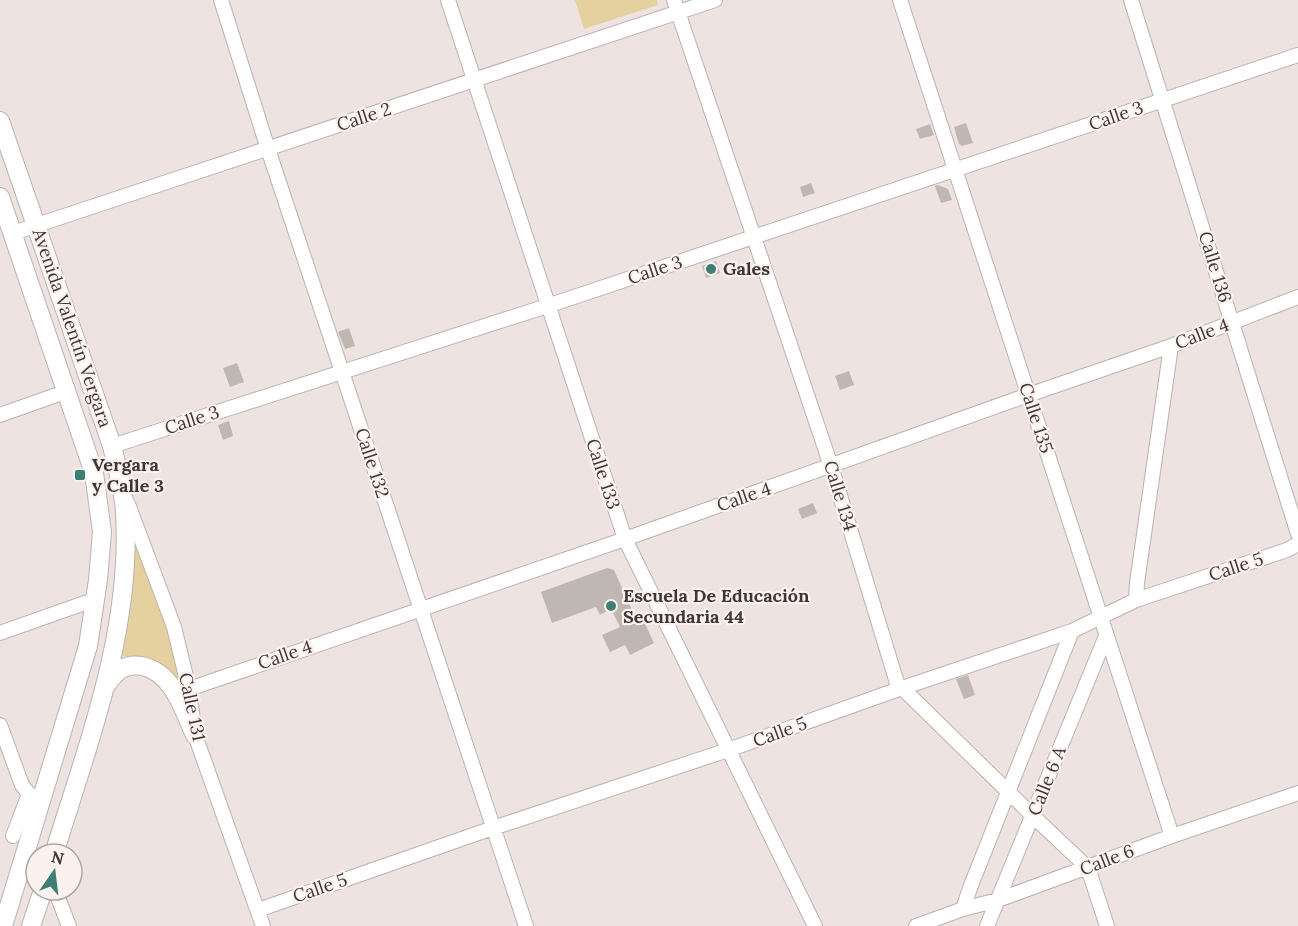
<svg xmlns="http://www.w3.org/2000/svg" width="1298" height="926" viewBox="0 0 1298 926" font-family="Lora,serif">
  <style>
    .green { fill: #e5d1a0 }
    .building { fill: #bfb7b1 }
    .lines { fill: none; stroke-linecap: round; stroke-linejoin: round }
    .street-casing { stroke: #bcb1af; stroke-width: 16 }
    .secondary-casing { stroke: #bcb1af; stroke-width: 20 }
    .street { stroke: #fff; stroke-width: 14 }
    .secondary { stroke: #fff; stroke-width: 18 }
    .poi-dot { fill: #3d7f72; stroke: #fcf1ef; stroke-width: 2 }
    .labels { text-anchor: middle; stroke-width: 4.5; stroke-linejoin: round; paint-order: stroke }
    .street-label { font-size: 18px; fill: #3c3837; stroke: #fcf1ef }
    .poi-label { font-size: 18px; font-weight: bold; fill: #3c3837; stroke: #fcf1ef; text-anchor: start }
  </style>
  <rect width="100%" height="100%" fill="#eee3e1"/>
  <path class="green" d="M575 0H657L658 5 584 29Z
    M132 532 169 626 185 699 141 657 121 656Z"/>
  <path class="building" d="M966 123 973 143 962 146 959 144 954 127Z
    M930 124 934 135 920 139 916 129Z
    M811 183 815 193 803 197 800 187Z
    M938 185 948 189 952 200 941 203 935 186Z
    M716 261 720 273 706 278 702 266Z
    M349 328 355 346 345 349 338 332Z
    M237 363 244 382 230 387 223 368Z
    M849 371 854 385 840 390 835 376Z
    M229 421 233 436 223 440 218 425Z
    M813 503 817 513 802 519 798 509Z
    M607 568 614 570 636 619 641 615 654 643 630 655 625 645 610 652 602 635 620 627 611 609 600 615 596 607 552 623 541 592Z
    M968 675 975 695 964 699 956 679Z"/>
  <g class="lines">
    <defs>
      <path id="street" d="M221 0 268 149 526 926
        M448 0 625 539 815 926
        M674 0 831 466 897 683 1033 816 1088 868 1107 926
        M900 0 1172 836
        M1131 0 1298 534
        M13 233 715 0
        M0 415 65 392
        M112 446 547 306 1298 55
        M128 504 174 627 189 689 195 735 263 926
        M1136 600 1137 583 1171 346
        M0 633 96 599
        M189 689 625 539 1028 395 1171 346 1298 297
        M0 725 22 785 29 794 41 799
        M13 836 29 794
        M55 890 69 926
        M963 909 970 888 1072 631
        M258 910 493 828 728 750 902 688 1072 631 1136 600 1287 550 1298 544
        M916 926 963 909 998 900 1172 836 1298 793
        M987 926 1106 636"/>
      <path id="secondary" d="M0 121 112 446C117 468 124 490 125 513 132 631 88 743 54 854
        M0 197 94 473 102 532 98 580 88 646 3 926
        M107 684C116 671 125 663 142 666 174 673 183 710 195 735
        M31 926 43 890"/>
    </defs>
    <use href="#street" class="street-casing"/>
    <use href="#secondary" class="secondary-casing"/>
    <use href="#street" class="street"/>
    <use href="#secondary" class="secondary"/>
  </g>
  <g class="poi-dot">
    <circle cx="711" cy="269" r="6"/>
    <rect x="74" y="469" width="12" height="12" rx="3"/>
    <circle cx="611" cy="606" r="6"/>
  </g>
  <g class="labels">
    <g class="street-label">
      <text transform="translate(1116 116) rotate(-19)" y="6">Calle 3</text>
      <text transform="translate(364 117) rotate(-18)" y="6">Calle 2</text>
      <text transform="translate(1215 267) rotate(73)" y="6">Calle 136</text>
      <text transform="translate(655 270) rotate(-18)" y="6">Calle 3</text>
      <text transform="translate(72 328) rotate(71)" y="6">Avenida Valentín Vergara</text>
      <text transform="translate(1202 334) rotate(-21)" y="6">Calle 4</text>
      <text transform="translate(1036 418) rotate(72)" y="6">Calle 135</text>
      <text transform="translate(192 420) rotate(-18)" y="6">Calle 3</text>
      <text transform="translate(372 463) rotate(72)" y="6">Calle 132</text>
      <text transform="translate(603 474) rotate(72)" y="6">Calle 133</text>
      <text transform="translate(840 496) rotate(73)" y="6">Calle 134</text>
      <text transform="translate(744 497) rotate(-19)" y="6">Calle 4</text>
      <text transform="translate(1236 567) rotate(-18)" y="6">Calle 5</text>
      <text transform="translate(285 655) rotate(-19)" y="6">Calle 4</text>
      <text transform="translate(192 707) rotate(78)" y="6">Calle 131</text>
      <text transform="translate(780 732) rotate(-20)" y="6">Calle 5</text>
      <text transform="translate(1047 781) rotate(-68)" y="6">Calle 6 A</text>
      <text transform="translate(1107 860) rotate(-21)" y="6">Calle 6</text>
      <text transform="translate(320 888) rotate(-19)" y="6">Calle 5</text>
    </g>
    <g class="poi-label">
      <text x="723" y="275">Gales</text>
      <text x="92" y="471">Vergara<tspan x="92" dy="21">y Calle 3</tspan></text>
      <text x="623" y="602">Escuela De Educación<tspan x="623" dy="21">Secundaria 44</tspan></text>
    </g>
  </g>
  <g transform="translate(54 872) rotate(14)"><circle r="28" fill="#fcf1ef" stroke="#afa7a5" stroke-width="1.5"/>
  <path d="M0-4.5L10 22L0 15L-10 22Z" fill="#3d7f72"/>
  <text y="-9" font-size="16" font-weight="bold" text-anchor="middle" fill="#3c3837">N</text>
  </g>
</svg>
